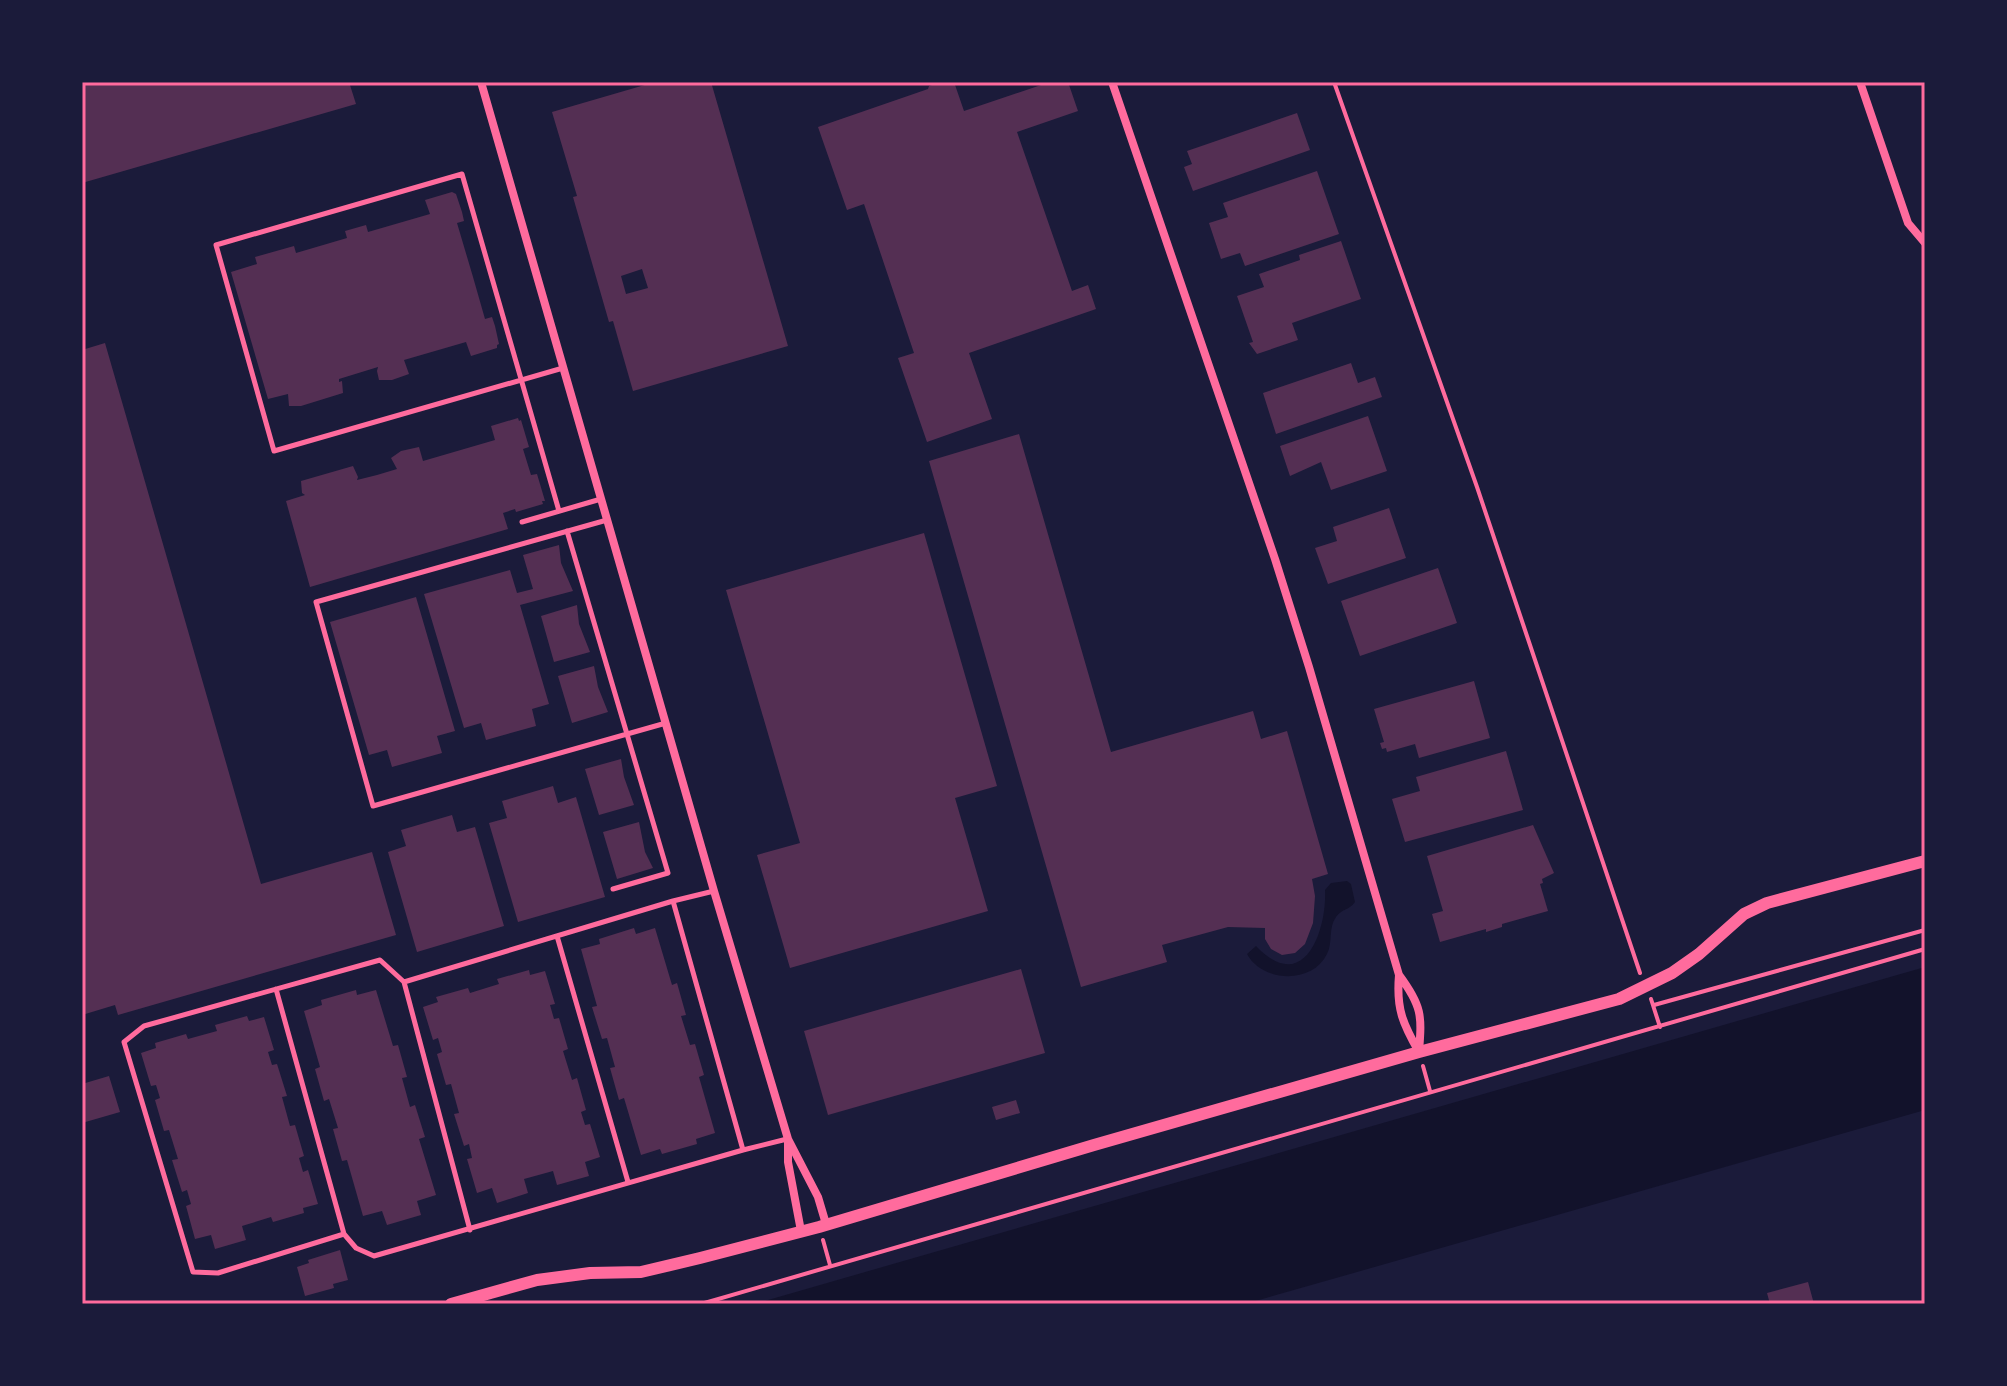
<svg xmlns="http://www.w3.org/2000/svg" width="2007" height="1386" viewBox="0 0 2007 1386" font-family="Inter,sans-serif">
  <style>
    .water { fill: #12122b }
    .building { fill: #542f53; fill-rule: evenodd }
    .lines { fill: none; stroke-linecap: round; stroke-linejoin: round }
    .path { stroke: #ff6b9d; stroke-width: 4 }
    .service { stroke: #ff6b9d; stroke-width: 5 }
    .minor { stroke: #ff6b9d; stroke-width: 8 }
    .tertiary { stroke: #ff6b9d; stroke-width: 12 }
    .neatline { fill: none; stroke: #ff6b9d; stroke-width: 3 }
  </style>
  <rect width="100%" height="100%" fill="#1b1b3a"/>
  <path class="water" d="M1347 881 1351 884 1355 902C1350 910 1341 909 1336 917 1328 928 1333 942 1327 954 1312 985 1262 982 1247 954L1256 946C1303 996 1327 932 1325 890L1331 883Z
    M1925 967V1110L1245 1304H754Z"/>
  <path class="building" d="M82 82H349L356 104 82 183Z
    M655 82H711L788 346 633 391 613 321 609 322 573 197 577 196 552 112ZM642 269 648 288 626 294 621 276Z
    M941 82H954L964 111 1050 82H1068L1078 111 1017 132 1072 291 1088 285 1096 309 969 353 992 419 927 442 898 358 914 353 864 204 847 210 818 127 928 89 929 86Z
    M1297 113 1310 150 1193 191 1184 167 1192 164 1187 151Z
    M1317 171 1339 234 1245 266 1240 253 1221 259 1209 223 1228 217 1223 203Z
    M452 192 456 194 462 212 464 221 457 223 473 277 485 319 492 317 495 326 499 344 497 345V348L471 356 466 342 404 360 409 374 392 380H379L377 371 378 367 339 379V382L342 381 343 393 301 406H289L288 394 268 399 231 272 257 264 255 257 294 246 296 253 347 238 345 231 366 225 368 232 430 214 425 200Z
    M1341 241 1361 299 1292 323 1298 340 1257 354 1249 343 1253 342 1237 296 1264 287 1259 274 1300 260 1299 255Z
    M105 343 261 884 372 852 396 935 118 1015 115 1005 82 1015V350Z
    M1351 363 1358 383 1375 377 1382 397 1276 434 1263 393Z
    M1368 416 1387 471 1331 490 1321 462 1290 476 1280 446Z
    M518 418 519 421 521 420 529 447 523 449 531 475 537 474 545 501H542L543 504 516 512 515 509 503 513 508 529 310 587 286 501 305 495 302 493 301 481 353 466 358 477 357 480 377 475 397 469 391 458 401 451 419 447 423 461 495 440 491 426Z
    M1019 434 1111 752 1253 711 1261 739 1287 731 1328 874 1312 879 1315 896 1313 923 1305 944 1295 953 1282 955 1271 949 1265 939V928L1228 927 1162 945 1167 962 1081 987 929 461Z
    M1389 508 1406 558 1328 584 1315 548 1337 541 1333 527Z
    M924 533 997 786 955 798 988 911 790 968 757 855 800 843 726 590Z
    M559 545 561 563 573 591 520 605 549 704 532 709 536 726 486 740 481 723 464 728 424 594 510 570 517 593 533 589 523 555Z
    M1438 568 1457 623 1360 656 1341 601Z
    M416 597 455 731 437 736 442 753 392 767 387 750 369 755 330 622Z
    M577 605 579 624 590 652 554 662 541 616Z
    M594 666 598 687 608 712 572 723 558 676Z
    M1474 681 1490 738 1419 758 1415 744 1387 752 1386 748 1382 749 1380 743 1384 742 1374 709Z
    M1506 751 1523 810 1405 842 1392 799 1420 791 1416 777Z
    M621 759 624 777 634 805 599 815 585 769Z
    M553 786 558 803 576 797 605 897 518 922 489 823 507 818 502 801Z
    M452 815 457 832 475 827 504 926 417 952 388 852 406 846 401 830Z
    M639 822 645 852 653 868 617 879 603 832Z
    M1533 825 1554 873 1542 879 1543 883 1540 884 1548 911 1502 924V927L1486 932V929L1440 942 1432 914 1443 911 1427 856Z
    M634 928 636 934 655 928 672 985 677 983 686 1015 681 1016 690 1045 695 1044 704 1075 699 1077 715 1133 696 1139 697 1144 662 1154 660 1149 641 1155 624 1098 619 1100 610 1068 615 1067 607 1038 602 1039 592 1007 597 1006 581 949 600 944 599 939Z
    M1021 969 1045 1053 828 1115 804 1031Z
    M529 970 530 975 545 971 555 1004 550 1005 554 1019 559 1018 568 1049 563 1051 572 1080 577 1078 586 1110 581 1112 585 1125 590 1124 600 1157 585 1162 589 1176 557 1185 553 1171 524 1179 528 1193 497 1203 492 1188 477 1193 467 1159 472 1158 469 1144 464 1146 454 1114 459 1113 451 1084 446 1085 437 1054 442 1052 438 1038 433 1040 423 1007 438 1002 436 997 468 988 470 993 499 984 497 979Z
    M356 990 357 995 376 990 393 1046 398 1045 407 1077 402 1078 410 1107 415 1105 425 1137 419 1139 436 1195 417 1201 421 1215 387 1225 382 1211 363 1216 347 1160 342 1161 333 1129 338 1128 329 1099 324 1101 315 1069 320 1067 304 1011 322 1005 321 1000Z
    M247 1016 249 1021 264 1017 274 1050 268 1052 272 1065 277 1064 287 1096 282 1097 290 1126 295 1125 304 1156 299 1158 303 1172 308 1170 318 1204 303 1208 304 1213 273 1222 271 1217 242 1226 246 1240 215 1249 211 1235 195 1239 186 1206 191 1204 187 1190 182 1192 172 1160 178 1159 169 1130 164 1131 155 1100 160 1098 156 1085 151 1086 141 1053 156 1048 155 1043 186 1034 188 1039 217 1031 215 1025Z
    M109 1076 120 1112 82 1123V1084Z
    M1016 1100 1020 1113 996 1120 992 1107Z
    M340 1250 348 1280 333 1284 334 1288 305 1296 297 1267 309 1263 308 1260Z
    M1808 1282 1814 1304H1770L1767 1293Z"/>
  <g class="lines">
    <path class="path" d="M1334 82 1477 487 1640 973
      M1651 999 1660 1027
      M1654 1005 1925 930
      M1423 1066 1430 1091
      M823 1240 830 1265
      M701 1304 1925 949"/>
    <path class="service" d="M559 511 462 174 216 245 274 451 563 368
      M607 520 316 602 373 806 666 723
      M522 522 601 499
      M567 531 668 873 613 889
      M673 901 743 1150 374 1256 356 1248 344 1234 218 1273 193 1272 124 1042 144 1026 380 960 404 982Z
      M673 901 714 891
      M557 936 628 1182
      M404 982 470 1230
      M276 989 344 1234
      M743 1150 787 1139"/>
    <path class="minor" d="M481 82 714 891 788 1139
      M1112 82 1275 559 1309 667 1399 975C1422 1006 1422 1015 1419 1052
      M1860 82 1908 223 1925 243
      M1399 975C1396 1009 1403 1024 1419 1052
      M801 1231 788 1162V1139L818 1197 826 1224"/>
    <path class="tertiary" d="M451 1304 537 1280 590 1273 641 1272 700 1258 819 1227 1094 1145 1419 1052 1619 999 1672 973 1699 954 1744 914 1767 903 1925 861"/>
  </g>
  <rect width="2007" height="1386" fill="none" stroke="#1b1b3a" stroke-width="168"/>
  <rect x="84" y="84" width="1839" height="1218" class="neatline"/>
</svg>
